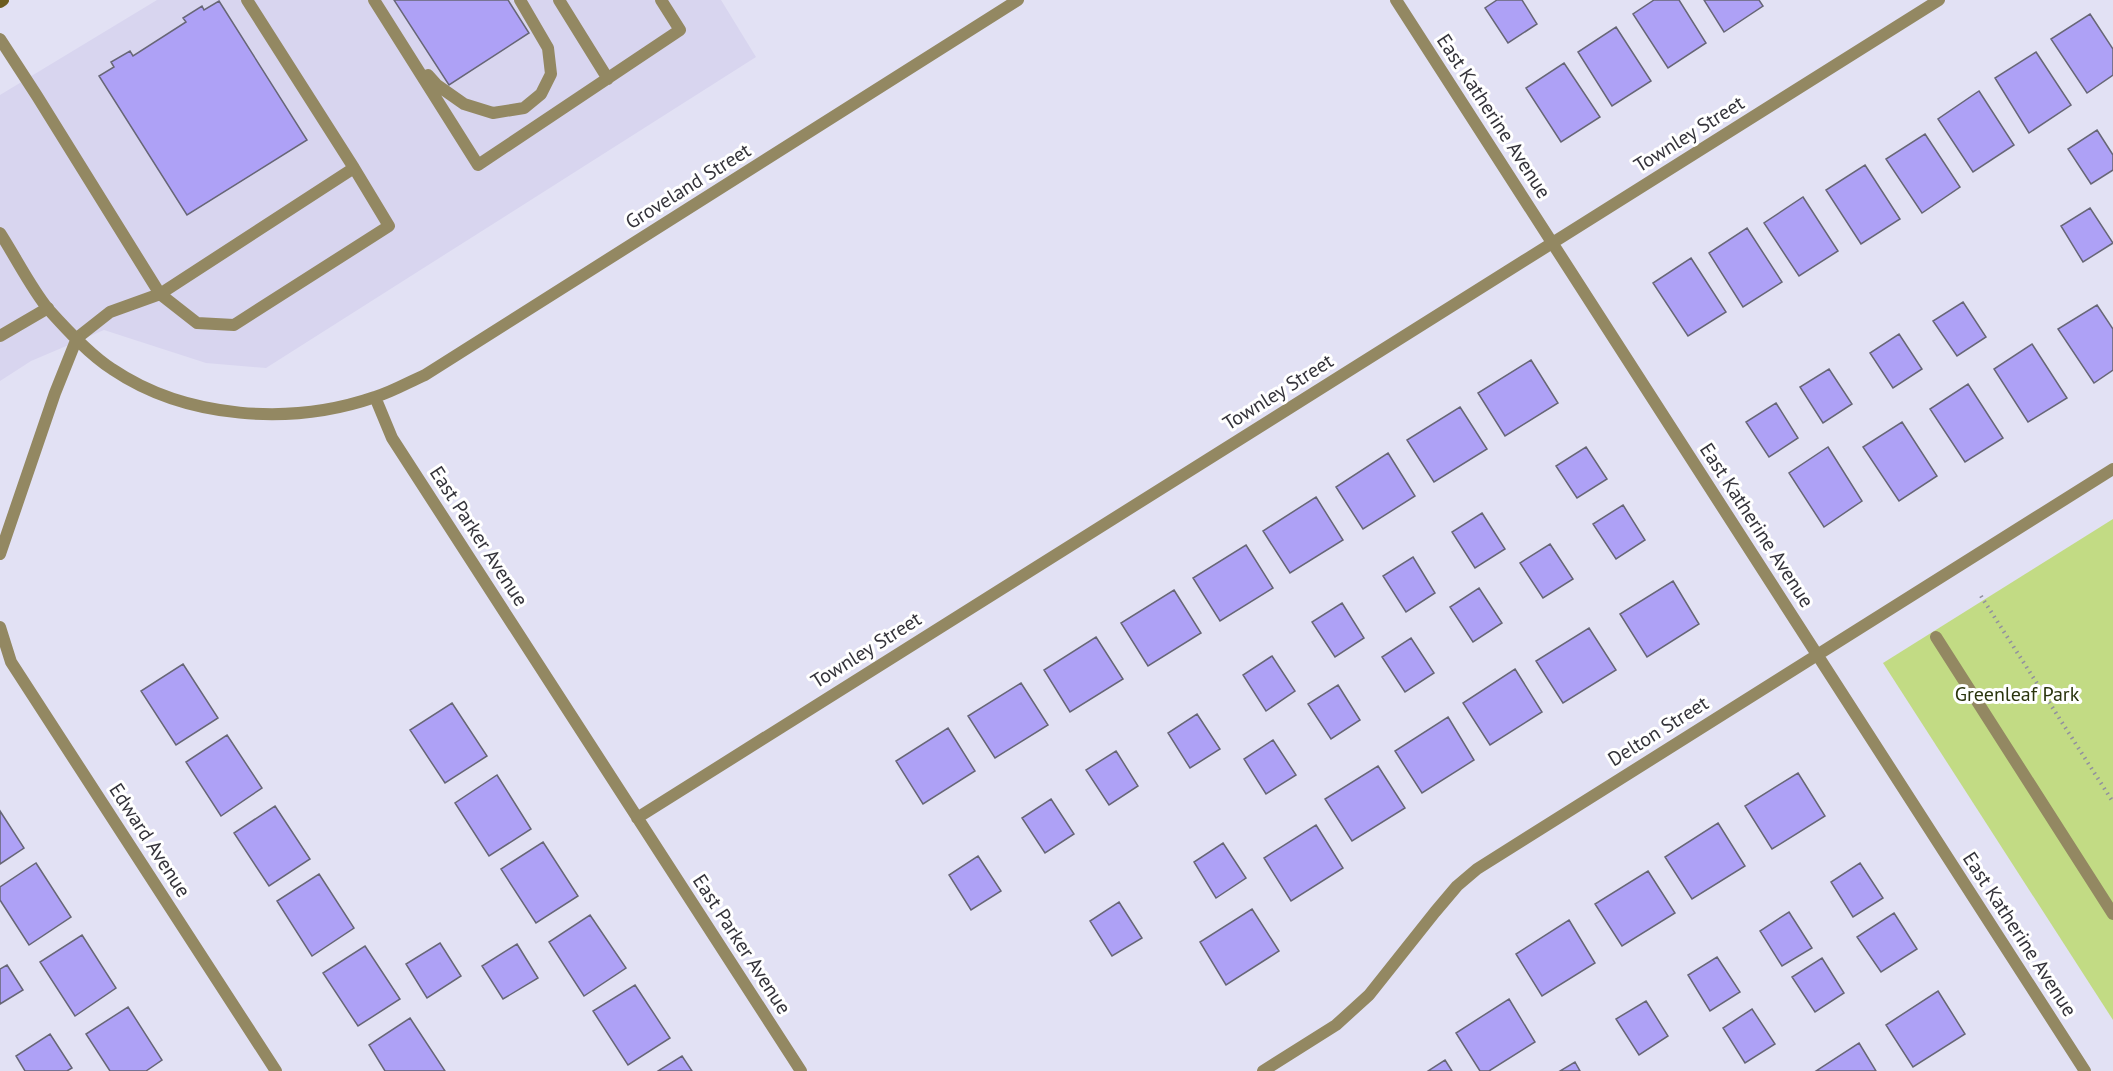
<svg xmlns="http://www.w3.org/2000/svg" width="2113" height="1071" viewBox="0 0 2113 1071" font-family="'PT Sans',sans-serif">
  <style>
    .built { fill: #d8d5ef }
    .green { fill: #c2db84 }
    .building { fill: #aea1f6; stroke: #676676; stroke-width: 1.5 }
    .lines { fill: none; stroke-linecap: round; stroke-linejoin: round }
    .path { stroke: #91909e; stroke-width: 4; stroke-dasharray: 1.5 4.5; stroke-linecap: butt }
    .lane { stroke: #938862; stroke-width: 12 }
    .street { stroke: #938862; stroke-width: 12 }
    .secondary { stroke: #6c5c1e; stroke-width: 12 }
    .labels { text-anchor: middle; stroke-width: 6; stroke-linejoin: round; paint-order: stroke }
    .street-label { font-size: 20px; fill: #34333a; stroke: #fff }
    .park-label { font-size: 20px; fill: #2a340d; stroke: #fff }
  </style>
  <rect width="100%" height="100%" fill="#e2e1f4"/>
  <path class="built" d="M157 0H721L756 57 266 368 206 363 104 330 31 361 0 381V95Z"/>
  <path class="green" d="M2113 519V1020L1883 663Z"/>
  <path class="building" d="M394 0H508L529 33 449 85Z
    M1497 0H1522L1537 24 1508 43 1485 8Z
    M1654 0H1679L1706 43 1668 68 1633 14Z
    M1704 0H1759L1763 6 1724 32Z
    M219 1 307 140 187 215 99 76 114 67 111 62 130 51 133 56 186 22 183 18 202 6 204 10Z
    M2090 14 2113 49V75L2087 93 2051 39Z
    M1616 27 1651 81 1612 106 1578 52Z
    M2036 52 2071 105 2029 133 1995 78Z
    M1564 63 1600 117 1561 142 1526 88Z
    M1979 91 2014 145 1973 172 1938 119Z
    M2097 130 2113 155V170L2091 184 2068 149Z
    M1925 134 1960 187 1922 213 1886 159Z
    M1865 165 1900 219 1861 244 1826 190Z
    M1803 197 1838 251 1799 276 1764 223Z
    M2090 208 2113 243 2083 262 2061 226Z
    M1747 228 1782 282 1743 307 1709 253Z
    M1691 258 1726 312 1688 336 1653 283Z
    M1963 302 1986 337 1957 356 1933 321Z
    M2097 305 2113 329V370L2094 383 2058 329Z
    M1899 334 1922 369 1893 388 1870 353Z
    M2032 344 2067 398 2028 422 1994 369Z
    M1531 360 1558 403 1505 436 1478 393Z
    M1829 369 1852 404 1823 423 1800 387Z
    M1968 384 2003 438 1965 462 1930 409Z
    M1776 403 1798 438 1769 457 1746 422Z
    M1460 407 1487 449 1434 482 1407 440Z
    M1902 422 1937 476 1899 501 1863 447Z
    M1586 447 1607 479 1577 498 1556 466Z
    M1828 447 1862 501 1824 527 1789 473Z
    M1388 453 1415 496 1363 529 1336 487Z
    M1316 497 1343 540 1290 573 1263 531Z
    M1623 505 1645 540 1616 559 1593 524Z
    M1482 513 1505 549 1475 568 1452 532Z
    M1550 544 1573 579 1543 598 1520 563Z
    M1246 545 1273 588 1220 621 1193 578Z
    M1413 557 1435 593 1406 612 1383 576Z
    M1673 581 1699 624 1647 657 1620 614Z
    M1479 588 1502 623 1473 642 1450 607Z
    M1174 590 1201 633 1148 666 1121 623Z
    M1342 603 1364 638 1335 657 1312 622Z
    M1589 628 1616 670 1563 703 1536 661Z
    M1096 637 1123 679 1070 712 1044 670Z
    M1411 638 1434 673 1405 692 1382 657Z
    M1272 656 1295 691 1266 711 1243 675Z
    M183 664 218 718 176 745 141 691Z
    M1515 669 1542 712 1490 745 1463 703Z
    M1021 683 1048 725 995 758 968 716Z
    M1338 685 1360 720 1331 739 1308 704Z
    M452 703 487 756 445 783 410 730Z
    M1197 714 1220 749 1190 768 1168 733Z
    M1448 717 1474 760 1422 793 1395 751Z
    M948 728 975 771 923 804 896 761Z
    M227 735 262 788 221 816 186 762Z
    M1273 740 1296 775 1266 794 1244 759Z
    M1116 751 1138 786 1109 805 1086 770Z
    M1378 766 1405 808 1352 841 1325 799Z
    M1798 773 1825 816 1772 849 1745 806Z
    M497 775 531 829 489 856 455 803Z
    M1051 799 1074 834 1045 853 1022 818Z
    M275 806 310 859 269 886 234 833Z
    M0 811 24 848 0 864Z
    M1718 823 1745 866 1692 899 1665 857Z
    M1316 825 1343 868 1291 901 1264 858Z
    M543 842 578 896 536 923 501 869Z
    M1223 843 1246 878 1216 898 1194 862Z
    M978 856 1001 891 971 910 949 875Z
    M36 863 71 917 29 945 0 900V887Z
    M1860 863 1883 898 1853 917 1831 882Z
    M1648 871 1675 913 1622 946 1595 904Z
    M319 874 354 928 312 956 277 901Z
    M1119 902 1142 938 1112 956 1090 921Z
    M1252 909 1279 951 1226 985 1200 942Z
    M1789 912 1812 948 1782 966 1760 931Z
    M1894 913 1917 949 1881 972 1857 937Z
    M590 915 626 968 584 996 549 942Z
    M1569 920 1595 963 1542 996 1516 954Z
    M82 935 116 988 75 1016 40 962Z
    M440 943 461 976 427 998 406 964Z
    M517 944 538 978 503 999 482 966Z
    M365 946 400 999 358 1026 323 973Z
    M1717 957 1740 992 1710 1011 1688 975Z
    M1822 958 1844 993 1815 1012 1792 977Z
    M7 965 23 990 0 1004V969Z
    M635 985 670 1038 628 1065 593 1011Z
    M1938 991 1965 1034 1913 1067 1886 1025Z
    M1509 999 1535 1042 1489 1071H1480L1456 1033Z
    M1646 1001 1668 1036 1639 1055 1616 1019Z
    M128 1007 162 1060 146 1071H110L86 1034Z
    M1752 1009 1775 1044 1745 1063 1723 1028Z
    M410 1018 445 1071H385L369 1045Z
    M50 1034 72 1068 67 1071H25L16 1056Z
    M1859 1043 1876 1071H1816Z
    M682 1056 692 1071H658Z
    M1445 1060 1452 1071H1428Z
    M1575 1062 1580 1071H1560Z"/>
  <g class="lines">
    <path class="path" d="M1981 596 2113 802"/>
    <path class="lane" d="M374 0 478 165 680 30 661 0
      M559 0 608 79
      M0 39 37 96 160 294 197 323 234 325 389 226 354 168
      M428 75 437 85 464 104 493 113 524 108 541 94 551 74 548 48 520 0
      M0 336 48 308
      M77 338 110 312 160 294 354 168 247 0
      M1936 637 2113 914"/>
    <path class="street" d="M1396 0 2085 1071
      M0 233C15 256 32 290 49 310 67 330 90 355 112 369 186 419 291 426 375 397 392 392 409 382 425 375L1018 0
      M375 397 392 438 801 1071
      M0 554 55 393 77 338
      M0 627 11 662 276 1071
      M637 818 1939 0
      M1263 1071 1336 1025 1369 995 1435 912 1457 886 1477 869 2113 469"/>
    <path class="secondary" d="M0 2 3 0"/>
  </g>
  <g class="labels">
    <g class="street-label">
      <text transform="translate(1494 116) rotate(57)" y="7">East Katherine Avenue</text>
      <text transform="translate(1689 134) rotate(-32)" y="7">Townley Street</text>
      <text transform="translate(688 186) rotate(-32)" y="7">Groveland Street</text>
      <text transform="translate(1278 392) rotate(-32)" y="7">Townley Street</text>
      <text transform="translate(1757 525) rotate(57)" y="7">East Katherine Avenue</text>
      <text transform="translate(479 536) rotate(57)" y="7">East Parker Avenue</text>
      <text transform="translate(866 650) rotate(-32)" y="7">Townley Street</text>
      <text transform="translate(1658 731) rotate(-32)" y="7">Delton Street</text>
      <text transform="translate(150 840) rotate(57)" y="7">Edward Avenue</text>
      <text transform="translate(2020 934) rotate(57)" y="7">East Katherine Avenue</text>
      <text transform="translate(742 944) rotate(57)" y="7">East Parker Avenue</text>
    </g>
    <g class="park-label">
      <text x="2017" y="701">Greenleaf Park</text>
    </g>
  </g>
</svg>
